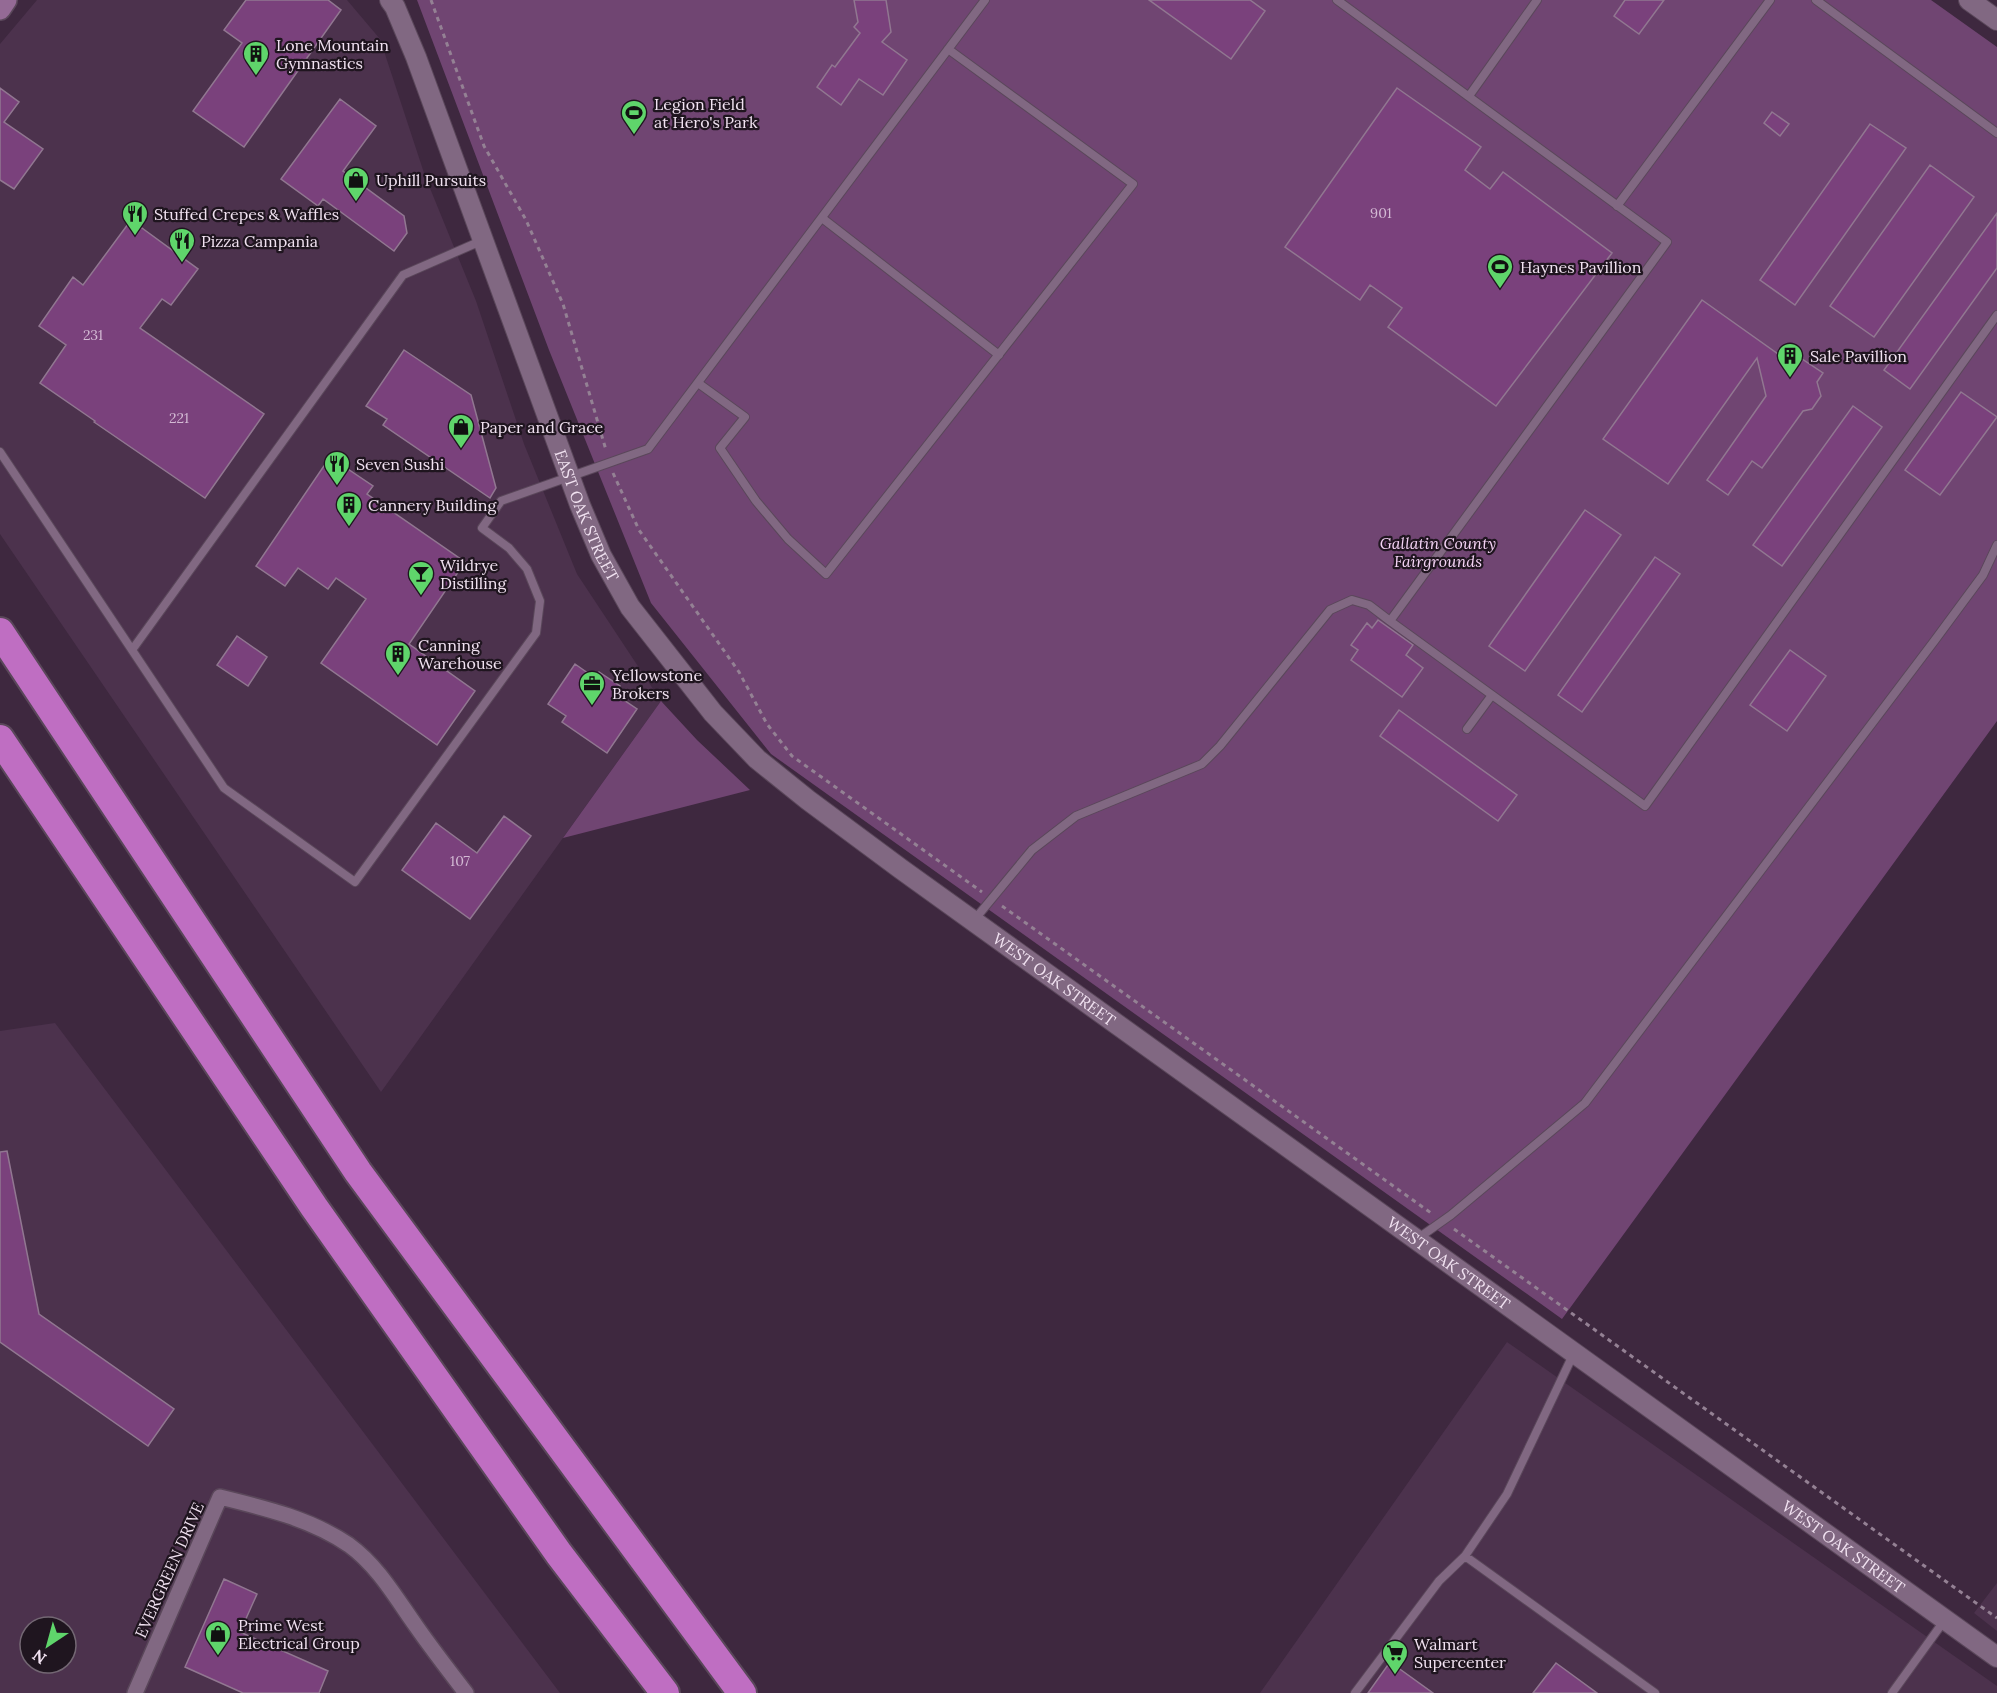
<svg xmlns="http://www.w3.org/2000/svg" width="1997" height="1693" viewBox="0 0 1997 1693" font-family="Lora,serif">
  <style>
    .built { fill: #4c324d; fill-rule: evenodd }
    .green { fill: #704572 }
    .building { fill: #7a417c; stroke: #917791; stroke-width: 1.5 }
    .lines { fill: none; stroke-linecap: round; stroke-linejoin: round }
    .service-casing { stroke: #5a475a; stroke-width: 10 }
    .minor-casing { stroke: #5a475a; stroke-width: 18 }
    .tertiary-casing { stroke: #5a475a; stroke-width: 22 }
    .secondary-casing { stroke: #5a475a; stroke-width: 24 }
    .motorway-casing { stroke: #5a475a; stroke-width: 32 }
    .path { stroke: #948194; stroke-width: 3; stroke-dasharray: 4.5 4.5; stroke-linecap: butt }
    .service { stroke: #816882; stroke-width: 8 }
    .minor { stroke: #816882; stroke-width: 15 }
    .tertiary { stroke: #816882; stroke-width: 20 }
    .secondary { stroke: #946a95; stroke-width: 21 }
    .motorway { stroke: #bf6ec2; stroke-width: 28 }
    .labels { text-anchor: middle; stroke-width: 4.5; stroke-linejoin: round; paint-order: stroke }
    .number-label { font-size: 14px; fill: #d3bad4 }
    .poi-label { font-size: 16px; fill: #f1e2f1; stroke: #1f151f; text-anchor: start }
    .street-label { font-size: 16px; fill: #f1e2f1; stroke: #1f151f }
    .park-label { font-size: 16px; font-style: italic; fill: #f5d4f6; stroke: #1f151f }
  </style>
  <rect width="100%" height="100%" fill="#3e283f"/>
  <path class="built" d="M37 0H347L380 39 425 176 476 301 524 444 577 574 661 701 381 1092 0 534V44Z
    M55 1023 560 1693H0V1031ZM30 1627H66V1663H30Z
    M1507 1342 1997 1686V1693H1260Z
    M1997 1583V1631L1974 1613Z"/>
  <path class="green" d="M417 0H1931L1997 47V721L1562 1319 771 754 651 603 549 350Z
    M661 701 697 740 750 790 563 838Z"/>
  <path class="building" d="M246 0H328L341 10 244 147 193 111 242 43 224 30Z
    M854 0H886L891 32 882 42 907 60 883 95 859 79 841 105 817 87 832 65 835 67 860 33 854 27 858 22Z
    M1149 0H1250L1265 11 1231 59Z
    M1625 0H1664L1639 34 1614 16Z
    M0 88 19 102 4 122 43 149 14 189 0 180Z
    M1397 88 1481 147 1465 170 1490 189 1503 172 1612 253 1496 406 1388 327 1402 308 1370 285 1360 300 1285 247Z
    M340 99 376 126 343 171 404 216 407 233 394 251 323 199 318 206 281 179Z
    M1772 112 1789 124 1780 136 1764 123Z
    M1870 124 1906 148 1795 305 1760 280Z
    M1930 165 1974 197 1874 337 1830 306Z
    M1997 213V268L1910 389 1884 370Z
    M131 220 198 269 171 305 162 299 140 328 264 414 205 498 94 422 95 421 40 383 66 345 39 326 73 277 83 285Z
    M1702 300 1785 359 1790 351 1823 373 1817 382 1821 396 1812 409 1803 411 1762 468 1752 461 1728 495 1707 480 1766 396 1757 358 1668 484 1603 439Z
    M404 350 471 395 496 488 490 498 383 425 387 419 366 406Z
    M1961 392 1997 417 1940 495 1905 470Z
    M1853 406 1882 427 1782 566 1753 545Z
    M330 457 373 486 367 494 465 562 409 644 475 691 437 745 321 663 366 599 336 578 328 589 298 568 285 586 256 566Z
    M1585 510 1621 535 1525 671 1489 646Z
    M1655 557 1680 574 1582 712 1558 695Z
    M1378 620 1413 645 1406 655 1423 668 1402 697 1351 660 1358 650 1351 645 1367 623 1372 628Z
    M237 636 267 657 248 686 217 665Z
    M1790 650 1826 676 1787 731 1750 705Z
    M575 664 595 678 599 672 620 686 615 694 637 709 607 753 562 722 566 716 548 704Z
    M1399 710 1517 795 1498 821 1380 736Z
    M504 816 531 836 470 919 402 870 436 823 477 853Z
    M7 1151 39 1314 174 1409 148 1446 0 1342V1152Z
    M224 1579 257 1594 240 1632 328 1671 319 1693H243L185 1667Z
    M1390 1662 1433 1693H1368Z
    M1556 1663 1597 1693H1533Z"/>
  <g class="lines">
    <defs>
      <path id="service" d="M1337 0 1667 242 1390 621 1492 695 1467 729
        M1816 0 1997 133
        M1469 96 1537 0
        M1617 206 1770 0
        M822 218 999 355
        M698 383 745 417 720 448 756 501 788 539 826 574 1133 184 948 49
        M0 452 224 788 355 882 536 633 540 601 527 569 509 548 482 528 501 501 648 449 985 0
        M132 650 403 275 481 241
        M1492 695 1645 806 1997 315
        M975 919 1032 850 1076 816 1202 764 1220 746 1330 610 1352 600 1369 605 1390 621
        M1417 1239 1451 1215 1585 1103 1935 640 1983 575 1997 545
        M1573 1355 1507 1494 1465 1556 1655 1693
        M1355 1693 1439 1581 1465 1556
        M1892 1693 1944 1621"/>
      <path id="minor" d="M135 1693 220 1497C265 1508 311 1519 349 1545 378 1566 396 1598 416 1626 432 1649 449 1671 466 1693"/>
      <g id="tertiary">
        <path id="s1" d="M390 0 395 7 416 57 580 505 601 555 630 607 713 713 757 759 808 800 901 869 1997 1657"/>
        <path d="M1969 0 1997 20"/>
      </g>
      <path id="secondary" d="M0 9 6 0"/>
      <path id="motorway" d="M0 632 358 1172 742 1693
        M0 739 314 1207 559 1554 665 1693"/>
    </defs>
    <use href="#service" class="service-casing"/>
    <use href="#minor" class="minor-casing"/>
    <use href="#tertiary" class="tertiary-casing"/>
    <use href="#secondary" class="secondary-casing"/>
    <use href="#motorway" class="motorway-casing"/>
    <path class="path" d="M431 0 484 146 526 220 563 304 606 450
      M613 473 639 530 739 672 767 724 792 756 982 892
      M1002 906 1431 1213
      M1454 1229 1997 1618"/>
    <use href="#service" class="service"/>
    <use href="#minor" class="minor"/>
    <use href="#tertiary" class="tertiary"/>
    <use href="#secondary" class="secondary"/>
    <use href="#motorway" class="motorway"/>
  </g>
  <defs>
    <symbol id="building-pin" viewBox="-11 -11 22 30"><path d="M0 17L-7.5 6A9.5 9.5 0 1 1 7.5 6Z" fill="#5fd56b" stroke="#1f151f"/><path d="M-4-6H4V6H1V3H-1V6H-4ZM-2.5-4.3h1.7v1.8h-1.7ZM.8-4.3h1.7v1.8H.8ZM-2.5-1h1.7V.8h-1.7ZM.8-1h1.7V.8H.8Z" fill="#111"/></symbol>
    <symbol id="stadium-pin" viewBox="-11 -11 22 30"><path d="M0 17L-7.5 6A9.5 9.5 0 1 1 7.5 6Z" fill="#5fd56b" stroke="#1f151f"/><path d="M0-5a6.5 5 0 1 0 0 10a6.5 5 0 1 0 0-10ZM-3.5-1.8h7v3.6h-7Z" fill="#111"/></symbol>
    <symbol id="shop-pin" viewBox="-11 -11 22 30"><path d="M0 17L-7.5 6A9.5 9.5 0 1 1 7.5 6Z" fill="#5fd56b" stroke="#1f151f"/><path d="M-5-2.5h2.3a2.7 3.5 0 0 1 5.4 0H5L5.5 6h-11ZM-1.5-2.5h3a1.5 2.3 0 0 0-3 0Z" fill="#111"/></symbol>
    <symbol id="restaurant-pin" viewBox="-11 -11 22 30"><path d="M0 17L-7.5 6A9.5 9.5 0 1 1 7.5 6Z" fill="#5fd56b" stroke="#1f151f"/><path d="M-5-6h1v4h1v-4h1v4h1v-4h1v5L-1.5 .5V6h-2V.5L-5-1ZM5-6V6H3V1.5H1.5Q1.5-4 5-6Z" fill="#111"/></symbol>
    <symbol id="bar-pin" viewBox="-11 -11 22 30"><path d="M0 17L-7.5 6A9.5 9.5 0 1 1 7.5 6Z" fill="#5fd56b" stroke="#1f151f"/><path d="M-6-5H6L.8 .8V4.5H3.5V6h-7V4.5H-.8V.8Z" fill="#111"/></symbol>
    <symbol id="office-pin" viewBox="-11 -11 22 30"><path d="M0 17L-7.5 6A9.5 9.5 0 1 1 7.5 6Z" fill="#5fd56b" stroke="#1f151f"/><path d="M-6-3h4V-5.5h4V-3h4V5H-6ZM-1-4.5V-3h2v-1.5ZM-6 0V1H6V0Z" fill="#111"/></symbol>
    <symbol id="supermarket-pin" viewBox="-11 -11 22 30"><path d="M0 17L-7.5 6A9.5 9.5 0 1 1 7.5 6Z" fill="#5fd56b" stroke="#1f151f"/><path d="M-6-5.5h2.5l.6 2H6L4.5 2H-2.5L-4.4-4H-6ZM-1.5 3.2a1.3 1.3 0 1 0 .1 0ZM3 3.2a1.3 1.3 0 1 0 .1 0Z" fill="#111"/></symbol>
  </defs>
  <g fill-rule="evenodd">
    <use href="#building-pin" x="241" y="39" width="30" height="40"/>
    <use href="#stadium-pin" x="619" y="98" width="30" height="40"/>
    <use href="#shop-pin" x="341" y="165" width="30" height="40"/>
    <use href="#restaurant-pin" x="120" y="199" width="30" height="40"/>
    <use href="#restaurant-pin" x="167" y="226" width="30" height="40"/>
    <use href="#stadium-pin" x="1485" y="252" width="30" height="40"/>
    <use href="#building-pin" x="1775" y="341" width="30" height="40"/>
    <use href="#shop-pin" x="446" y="412" width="30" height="40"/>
    <use href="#restaurant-pin" x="322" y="449" width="30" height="40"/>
    <use href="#building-pin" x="334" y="490" width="30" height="40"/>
    <use href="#bar-pin" x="406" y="559" width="30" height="40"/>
    <use href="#building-pin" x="383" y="639" width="30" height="40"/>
    <use href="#office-pin" x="577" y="669" width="30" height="40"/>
    <use href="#shop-pin" x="203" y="1619" width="30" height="40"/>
    <use href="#supermarket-pin" x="1380" y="1638" width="30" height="40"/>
  </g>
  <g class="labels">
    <g class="number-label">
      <text x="1381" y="218">901</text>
      <text x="93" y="340">231</text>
      <text x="179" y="423">221</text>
      <text x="460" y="866">107</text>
    </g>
    <g class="poi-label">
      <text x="276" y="51">Lone Mountain<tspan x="276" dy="18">Gymnastics</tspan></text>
      <text x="654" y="110">Legion Field<tspan x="654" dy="18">at Hero's Park</tspan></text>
      <text x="376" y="186">Uphill Pursuits</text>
      <text x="154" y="220">Stuffed Crepes &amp; Waffles</text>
      <text x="201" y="247">Pizza Campania</text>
      <text x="1520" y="273">Haynes Pavillion</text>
      <text x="1810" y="362">Sale Pavillion</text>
      <text x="480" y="433">Paper and Grace</text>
      <text x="356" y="470">Seven Sushi</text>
      <text x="368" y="511">Cannery Building</text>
      <text x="440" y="571">Wildrye<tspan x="440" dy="18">Distilling</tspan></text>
      <text x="418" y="651">Canning<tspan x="418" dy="18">Warehouse</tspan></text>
      <text x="612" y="681">Yellowstone<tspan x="612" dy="18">Brokers</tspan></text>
      <text x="238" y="1631">Prime West<tspan x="238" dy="18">Electrical Group</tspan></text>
      <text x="1414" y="1650">Walmart<tspan x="1414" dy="18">Supercenter</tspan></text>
    </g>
    <g class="street-label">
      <text dy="6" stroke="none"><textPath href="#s1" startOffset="552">EAST OAK STREET</textPath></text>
      <text dy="6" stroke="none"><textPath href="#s1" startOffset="1222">WEST OAK STREET</textPath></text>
      <text dy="6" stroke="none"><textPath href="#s1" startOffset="1708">WEST OAK STREET</textPath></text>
      <text dy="6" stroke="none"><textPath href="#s1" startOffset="2194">WEST OAK STREET</textPath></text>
      <text transform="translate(169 1570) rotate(-66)" y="6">EVERGREEN DRIVE</text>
    </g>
    <g class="park-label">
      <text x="1438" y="549">Gallatin County<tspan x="1438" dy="18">Fairgrounds</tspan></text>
    </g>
  </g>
  <g transform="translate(48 1645) rotate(216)"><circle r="28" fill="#1f151f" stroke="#736773" stroke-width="1.5"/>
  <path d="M0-4.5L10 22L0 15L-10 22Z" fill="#5fd56b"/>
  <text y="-9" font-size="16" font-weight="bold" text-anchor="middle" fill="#f1e2f1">N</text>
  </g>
</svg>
